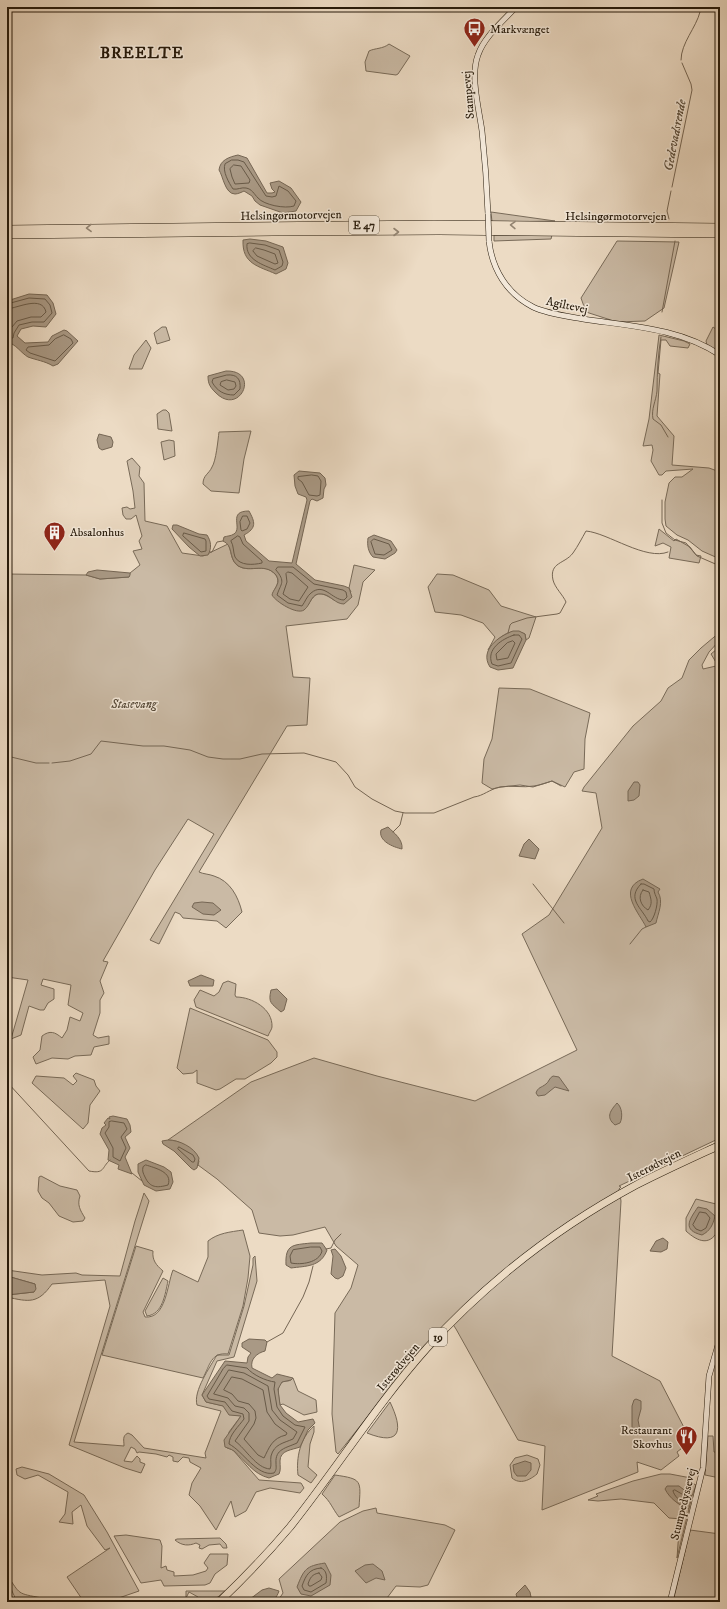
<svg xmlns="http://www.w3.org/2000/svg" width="727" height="1609" viewBox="0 0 727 1609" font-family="'IM FELL DW Pica',serif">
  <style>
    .green { fill: #cabaa5; stroke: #786a58 }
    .water { fill: #a99985; stroke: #756654 }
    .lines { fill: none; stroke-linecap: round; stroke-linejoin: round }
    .shore { stroke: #685a48; stroke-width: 1 }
    .stream { stroke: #756654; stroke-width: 1 }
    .secondary-casing { stroke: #261a0b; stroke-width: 6 }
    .highway-casing { stroke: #261a0b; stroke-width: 8 }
    .secondary { stroke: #f3e8d9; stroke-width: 5 }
    .highway { stroke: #ecdbc4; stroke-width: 7 }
    .secondary-bridge-casing { stroke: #261a0b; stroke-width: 6; stroke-linecap: butt }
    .secondary-bridge { stroke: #f3e8d9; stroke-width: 5 }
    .oneway { stroke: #938471 }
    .labels { text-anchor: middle; stroke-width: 3; stroke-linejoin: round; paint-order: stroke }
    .shield { fill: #f3e8d9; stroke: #645849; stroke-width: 1 }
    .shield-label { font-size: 11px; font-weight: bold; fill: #261a0b }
    .poi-label { font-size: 12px; fill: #261a0b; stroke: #f3e8d9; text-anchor: start }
    .street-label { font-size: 12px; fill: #261a0b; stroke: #f3e8d9 }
    .park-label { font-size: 12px; font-style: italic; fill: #574a39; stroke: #f3e8d9 }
    .water-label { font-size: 13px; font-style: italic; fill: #5a4d3c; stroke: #f3e8d9 }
    .district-label { font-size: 16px; font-weight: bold; letter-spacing: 1px; fill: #261a0b; stroke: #f3e8d9 }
  </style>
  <rect width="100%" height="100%" fill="#ecdbc4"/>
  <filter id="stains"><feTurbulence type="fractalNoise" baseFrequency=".005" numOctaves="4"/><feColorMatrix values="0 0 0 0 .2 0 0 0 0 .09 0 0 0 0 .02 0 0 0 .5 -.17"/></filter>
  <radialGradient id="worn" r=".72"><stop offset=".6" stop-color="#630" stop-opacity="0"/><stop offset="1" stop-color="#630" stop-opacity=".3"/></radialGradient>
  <path class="green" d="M389 44 410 56 398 74 396 75 366 71 365 62 369 51C375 48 383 49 389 44Z
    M491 212 555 221 492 222Z
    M494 235H552L551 239 494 241Z
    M617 241 679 242 664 308 645 321 617 322 586 312 581 298Z
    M162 327H166L170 340 157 344 154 333Z
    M713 327 720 332V352L707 345 706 341Z
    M659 335 684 341 690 344 688 348 670 346 666 340H661L658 373 660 374 657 416 674 436 672 465 709 468 720 472V559L702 551 688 540 677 535 666 526 665 519V502L669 483 675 477H682L693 469 666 471 662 475H659L651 461 653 450 652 445 643 446 649 419Z
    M146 340 151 348 142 369H129L134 355Z
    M163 410H166L169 413 172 431 158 429 157 414Z
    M251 431 244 459 239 493 211 491 203 484C203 475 209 474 212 467 216 461 218 440 219 432Z
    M169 440 174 441 175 456 164 460 161 442Z
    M132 458 140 467 139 476 144 483 145 521 167 526 182 553 203 556 228 544C232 551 230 560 238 566 250 573 264 563 274 573 281 580 277 585 273 593L308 605C316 591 320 591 334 600L351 592 349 588 354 565 375 570 363 582 358 605 347 619 286 626 293 677 310 678 307 725 287 726 199 872C203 874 209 874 214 876 230 881 238 896 242 912L226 928 217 921 183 918 180 914 175 912 159 944 150 940 214 834 188 819 155 870 103 961 108 962 100 981 104 993 100 1000V1013L93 1035 98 1038 109 1036V1044L94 1047 91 1055 75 1056 68 1059 52 1058 36 1064 33 1057 40 1050 42 1036C50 1030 55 1032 62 1038L67 1030 70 1017 80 1021 83 1013 68 1005 71 985 43 979 41 985 54 989V999L48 1003 44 1010H40L29 1006 21 1035 11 1039 28 980 7 977V574L86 575 100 579 129 577 130 573 140 565 133 551 142 549 139 541 142 536 136 515 131 519H126L123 515 122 508 127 507 130 509 135 508 133 491 127 461Z
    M659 529 674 541 676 539 690 547 696 555 701 556 699 563 669 558 671 547 663 543 655 546Z
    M437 574 453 575 489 590 501 606 536 617 529 638 526 640 525 634C510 626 497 639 488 650L495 637 483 623 461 615 435 612 428 587Z
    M720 632V640L709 652 702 665 703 669 716 666 717 664 711 654 717 649 720 652V1138L619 1186 621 1187 619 1189 621 1201 612 1356 660 1381 691 1441 677 1452 679 1456 661 1470 637 1462 638 1472 542 1510 545 1446 518 1440 456 1329 450 1320 406 1368 338 1454 336 1452 332 1414 335 1313 351 1288 358 1265 336 1246 325 1227 293 1235 280 1236 259 1233 252 1210 217 1179 198 1165 199 1161C191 1150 183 1140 168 1140L251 1082 314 1058 377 1076 475 1101 577 1050 522 934 549 915 602 828 596 793 582 791 584 787 633 726 661 701 668 688 682 678 689 660 701 648Z
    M499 688 530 689 590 713 585 739 584 769 574 772 565 787 552 781 533 787 520 785 501 787 492 789 482 783 484 759 492 739Z
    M228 981 236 984 235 995 236 997C252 997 273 1009 272 1027 272 1029 269 1033 268 1036L196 1007 194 1000 200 990 214 996 219 992 223 983Z
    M190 1008 268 1040 277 1052V1057L271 1063 245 1079H236L220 1089 216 1090 197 1083V1070L193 1073 183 1074 177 1068Z
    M76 1073 94 1080 96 1086 100 1091 90 1105 88 1123 83 1129 32 1083 36 1076 64 1078 73 1085 77 1081 73 1076Z
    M41 1176 60 1186 77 1190 80 1196C77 1205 80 1210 85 1218L83 1221 73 1222 59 1216 49 1203 42 1198 38 1191 39 1177Z
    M144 1193 149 1201 74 1442 124 1446C124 1440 122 1436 128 1433L132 1435 144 1448 206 1458 205 1453 221 1411 197 1405C193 1391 210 1367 217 1355H229L244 1306 253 1265V1258L255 1256 257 1281 234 1357 217 1361 202 1395 206 1402 224 1406 229 1414 241 1416 229 1432 227 1448 233 1450 259 1480 301 1483 304 1488 300 1493 270 1488 256 1492 246 1511 235 1517 231 1501 216 1530 200 1506 189 1495 192 1483 201 1468 190 1462 189 1458 183 1457 178 1462 173 1461V1457L169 1455 167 1457 156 1454 139 1452 137 1453 135 1449 131 1447 124 1461 132 1462 137 1456 140 1459V1462L145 1464 141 1473 125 1468 69 1445 110 1306 105 1280 52 1284C38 1304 29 1302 7 1297V1295L34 1292 35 1284 7 1276V1270L42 1275 76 1273 82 1275 120 1276 135 1221Z
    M696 1199 720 1205C720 1212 722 1222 719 1228 711 1247 698 1242 686 1231V1218Z
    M243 1230 250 1256 248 1278 243 1306 228 1354C211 1352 210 1365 203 1378L102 1355 136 1246 153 1251C152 1260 156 1265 163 1271L143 1312 145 1317C166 1319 167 1285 173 1270L198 1282 208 1257V1241C218 1233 230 1232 243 1230Z
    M163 1278 168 1281C165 1294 163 1314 147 1316L145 1311Z
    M293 1378 298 1391 316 1400 317 1412 304 1415 283 1404 280 1405C279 1397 275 1383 285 1381 289 1381 290 1381 293 1378Z
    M390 1402C403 1429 402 1447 367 1433Z
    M314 1426V1432L310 1444 308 1467 317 1475 311 1483 298 1475C296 1458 300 1438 314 1426Z
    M708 1436H713L714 1452 720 1453V1478L705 1475Z
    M527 1455 538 1459 540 1465 537 1474C530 1480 520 1485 512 1478L510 1465 515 1458Z
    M22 1467 49 1474 84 1495 107 1532 139 1591 107 1602H84L67 1577 110 1548 105 1550 87 1526 81 1505 72 1512 73 1524 59 1522 65 1514 68 1492 38 1475 25 1479 17 1475 16 1469Z
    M661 1474H670L691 1478 692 1483 696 1485 692 1496 678 1486 668 1494 680 1505 689 1509 677 1558 679 1530 682 1529V1519L669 1518 654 1503 621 1499 598 1501 588 1500 598 1496 596 1494 633 1481Z
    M335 1475C362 1479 361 1480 359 1507L339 1517C332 1508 331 1502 322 1494Z
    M376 1508 377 1513 445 1525 455 1530 428 1585 420 1587 396 1586 384 1602H275L279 1599 283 1593 279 1579 340 1522 363 1511Z
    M690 1530 720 1534V1602H673Z
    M126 1535 160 1540 162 1546 161 1568 166 1566 167 1570 174 1572V1576L193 1575 206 1571 208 1568 204 1563 210 1554H228L227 1565 215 1574 210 1583 205 1585 164 1586 161 1580 141 1583 114 1536Z
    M220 1538 226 1544 227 1548H223L220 1544 209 1545 202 1549 199 1548 200 1545 196 1543C189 1546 182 1546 175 1540L177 1539Z
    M7 1575C21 1595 16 1593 42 1598L45 1602H17L7 1580Z
    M186 1591H225L218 1597 212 1599V1602H196L198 1597 189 1592 186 1598Z"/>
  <path class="water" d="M238 155 247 158 267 193H272L275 192 272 189 270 183 279 181 291 188 301 202 296 211 283 213 260 205 255 201 252 196 244 191C242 192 238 194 235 194 225 194 223 176 219 170 220 160 229 157 238 155Z
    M250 239 266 241 283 247 288 263 286 269 276 274C258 266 242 264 243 240Z
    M29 294 47 295 53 303 56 314 46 327 33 326 21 329 17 336 25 343 48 342 52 336 64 330 67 331 78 341 58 364 53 366C45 361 36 360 28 357 21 353 16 344 7 342V301Z
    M226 371C261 370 240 417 216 393 210 387 208 384 208 376Z
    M99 434 111 437 113 442 112 447 102 450 99 448 97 440Z
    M299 471 320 473 325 478 326 485 324 489 323 498 317 501 312 499 310 501 296 564 315 580 344 586 349 588 352 597 344 604C335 604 331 595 322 594 311 592 311 605 304 610 297 615 276 602 272 595 273 590 278 586 278 581 278 578 277 577 276 575 264 561 248 575 236 564 229 557 233 545 223 541L224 537C227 536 231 536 234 534 243 528 227 511 249 511 255 522 257 528 244 535L246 541 269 561 292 563 307 500 306 497 298 494 295 486 294 475Z
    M173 525H177L199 534 207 535C211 541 212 548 208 555L200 556 189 547 172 529Z
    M374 535 391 541 397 550 395 553 385 559 373 557C368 552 367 545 368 538Z
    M97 570 130 573V575L129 577 100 579 86 575 88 572Z
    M513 631H519L525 634 526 640 513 668 498 670 490 667C479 650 499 636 513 631Z
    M634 782H638L640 785 639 796 634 800 628 801V791Z
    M388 827C394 833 403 839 402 849 393 847 378 841 381 830Z
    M529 839 539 849 535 859 519 856 524 844Z
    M643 879 660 889 658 892C664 902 658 913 656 923L646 927C640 914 616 889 643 879Z
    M202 902 213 903 221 910 214 915 203 914 192 907 194 903Z
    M201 975 214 980 213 986H190L188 981Z
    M277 989 287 999 284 1010 281 1012C271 1003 268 1003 271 990Z
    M553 1076 559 1077 569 1091 555 1087 545 1095 538 1096 536 1093C538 1087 541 1088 546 1084 549 1082 549 1078 553 1076Z
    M617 1103C622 1107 623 1117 620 1123L615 1125C605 1117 611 1110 617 1103Z
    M113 1116 127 1119 130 1125 131 1132 125 1137 130 1148 125 1157 132 1174 118 1169 119 1165 108 1160 109 1150 100 1134 102 1128 106 1125 104 1123 108 1118 110 1119 109 1117Z
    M168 1140C179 1140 194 1147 199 1158L197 1168 194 1170 191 1168 174 1151 163 1144 162 1141Z
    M146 1160 164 1167 171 1172 173 1182 170 1189 156 1191 144 1185 138 1172V1164Z
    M698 1207 707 1209 715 1216C713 1225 710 1231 702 1235 682 1230 689 1220 698 1207Z
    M663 1238 668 1242 667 1249 661 1252 650 1251 656 1241Z
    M311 1243H322L327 1250C321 1267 306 1266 291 1268L286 1265C285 1244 293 1245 311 1243Z
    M335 1249 341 1256 346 1268 343 1276 338 1279 335 1278 331 1274 333 1256 331 1250Z
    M7 1276 35 1284 36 1289 34 1292 7 1295Z
    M249 1339 265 1340 267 1342 265 1351C257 1353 250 1359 252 1368L272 1378 277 1374 293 1378 291 1380 282 1382 278 1389 280 1405 286 1413 298 1422 313 1419 315 1423 308 1430 300 1447C292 1450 280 1450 280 1461 280 1466 281 1470 279 1474L269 1478C253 1474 246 1461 234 1451 231 1449 228 1448 225 1447L224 1440 241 1416 229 1415 223 1406 206 1402 202 1395 225 1361 247 1363 248 1357 251 1353 242 1347V1343Z
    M636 1399 641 1401V1409L638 1420 640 1430 637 1433 632 1431V1406L634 1400Z
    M525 1461 531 1463V1470L526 1476H517L514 1472 513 1465Z
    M667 1486H679L692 1496 689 1509C679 1505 670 1499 665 1489Z
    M325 1563 331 1575 330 1585 311 1596 301 1594 297 1587C304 1569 306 1566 325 1563Z
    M373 1564 382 1571 385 1580 376 1578 366 1583 355 1571 365 1565Z
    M525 1585 530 1592 532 1602 518 1601 516 1594Z
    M269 1588 279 1591C274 1606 263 1602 249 1602L250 1599 262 1590Z"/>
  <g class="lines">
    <path class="shore" d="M232 160H238L244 162 266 196 272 197 276 196 279 186 288 191 296 201 294 206C285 209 264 205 258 198 254 194 252 189 246 188 242 187 237 190 233 189 229 183 222 171 225 164Z
      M234 165 241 166 250 180 249 183 235 184 232 177 230 169Z
      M250 243 265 245 279 250 283 262 282 266 275 270C264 265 245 260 247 244Z
      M256 248 264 250 275 254 278 263 275 264 257 256 253 251Z
      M7 304 29 298 45 299 50 305 52 313 44 322H32L19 325 14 333 13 338H7
      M7 309C18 308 42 295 46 312L41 317H31L17 321 7 333
      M64 335 71 339 73 343 55 361 30 353 26 350 28 347 49 345 55 339Z
      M227 375C237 374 241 379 240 389L234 395C224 395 217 391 212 382L213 379Z
      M227 380 235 382 236 386 234 389 228 390 220 385 221 382Z
      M312 475 318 476 321 481 320 495 317 496 309 495 302 482 298 479V477Z
      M243 516H247L250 523 247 529 242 531 241 530 240 522Z
      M184 533 205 539 206 541V551L201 552 183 536Z
      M238 536 240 537 243 544 262 561V563C253 565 240 566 235 557 233 552 234 546 231 541Z
      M374 539 389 544 392 550 384 555 375 554 371 542Z
      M278 567H293L314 584 343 590 346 592 347 597 344 600C332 600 324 582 311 593 307 596 305 602 302 606L288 603 277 595C281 583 286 582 276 570Z
      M288 572 292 573 308 587 299 601 290 599 283 594 287 582 286 574Z
      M514 635H519L522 639 511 663 498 666 492 664C486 649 502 639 514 635Z
      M513 641 515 643 508 658 497 660 496 654 507 643Z
      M641 884H644L654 889C654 893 656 896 657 899 658 905 654 919 650 922L648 921C642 908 626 899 641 884Z
      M643 890 649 892C651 899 653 904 648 910 641 906 637 897 643 890Z
      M112 1121 124 1123 127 1129 121 1137 126 1148 120 1161 113 1157V1148L105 1133 109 1127V1122Z
      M179 1147 193 1155 195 1159 194 1162H192L178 1149Z
      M146 1165C155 1168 173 1172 168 1185 157 1188 150 1188 145 1177 143 1173 142 1171 143 1167Z
      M700 1212 706 1213 710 1218 706 1228 701 1231 696 1229 693 1225Z
      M311 1247H320L322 1251C319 1263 301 1265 291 1263L290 1256 293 1250Z
      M227 1365 247 1368C253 1375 266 1381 275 1382L274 1389 277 1407 283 1416 295 1425 305 1427 297 1443C286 1448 275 1449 276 1463 276 1468 277 1469 274 1473 257 1477 243 1451 229 1444 229 1435 239 1426 244 1419L243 1414 232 1411 225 1402 209 1399 207 1396 223 1369Z
      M229 1370 244 1373 268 1386 272 1410 280 1420 297 1432 293 1439C284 1443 274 1444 271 1456 270 1461 272 1465 270 1469 256 1468 246 1449 235 1441L249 1421V1413L244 1408 235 1406 228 1398 214 1394Z
      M232 1377 242 1379 263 1390 267 1412 275 1424 287 1433 286 1435C272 1438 269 1448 264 1458L258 1455 244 1439 254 1424 256 1418 255 1411 249 1404 238 1401 232 1394 224 1390Z
      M675 1490 687 1497 686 1502C681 1503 674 1496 673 1491Z
      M321 1568C327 1570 327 1577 326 1583L311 1592 304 1590 302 1586C306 1575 309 1569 321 1568Z
      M319 1573 322 1577 321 1580 311 1586H309L308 1584C310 1578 312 1574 319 1573Z"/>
    <path class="stream" d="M700 7V8
      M681 60C681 43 696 28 700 12
      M672 187 692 90 691 84 682 63
      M669 219 667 211 671 191
      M662 312 675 241
      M661 337C658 355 657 373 657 391 656 401 651 409 653 419L661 425 668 437
      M662 500V523L666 533 675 540 686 543 697 556 720 566
      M210 552H212L217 542 223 541
      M508 633 510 625 512 623 527 618 557 614 560 613 566 602C563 595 555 588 553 580 549 562 565 564 573 553 578 546 582 538 586 531 608 533 646 561 668 552
      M7 756 36 763H49
      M52 763 70 761 91 754 101 741 143 746H164L190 750 208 757 223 759H240L262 754 304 753 336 762 348 775 355 787 372 799 395 811 405 813H434L474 797C483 796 490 789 500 787 511 785 523 788 534 786 540 785 546 783 552 781L561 786
      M393 832 400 825 403 813
      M533 884 564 923
      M630 944 642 929 646 927
      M7 1082 89 1171C105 1174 101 1168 110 1160
      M132 1173 142 1181
      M326 1249 331 1248 335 1240 341 1234
      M267 1342 283 1333 303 1297 309 1282 313 1266"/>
    <defs>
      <path id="secondary" d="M7 11 14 7
        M488 214C487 187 485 159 482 131 479 109 470 76 478 55 484 37 503 21 516 7
        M489 241C492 269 507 294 533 307 548 314 566 316 583 319 629 326 680 328 720 355
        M670 1602 703 1468 709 1376 720 1338"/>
      <path id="highway" d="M7 229 434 224 720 227
        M7 235 273 232 439 231 720 234
        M219 1602C244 1578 268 1553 290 1527 337 1468 377 1404 427 1348 486 1283 558 1227 636 1185 663 1171 692 1158 720 1145"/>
    </defs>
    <use href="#secondary" class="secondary-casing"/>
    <use href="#highway" class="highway-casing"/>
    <use href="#secondary" class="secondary"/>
    <use href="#highway" class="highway"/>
    <defs>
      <path id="secondary-bridge" d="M488 214 489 241"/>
    </defs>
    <use href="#secondary-bridge" class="secondary-bridge-casing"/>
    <use href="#secondary-bridge" class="secondary-bridge"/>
  </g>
  <defs><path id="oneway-chevron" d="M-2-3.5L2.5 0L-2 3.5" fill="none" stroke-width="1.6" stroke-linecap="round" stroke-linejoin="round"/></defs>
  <g class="oneway">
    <use href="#oneway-chevron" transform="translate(513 225) rotate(-179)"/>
    <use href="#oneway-chevron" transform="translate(89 228) rotate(179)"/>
    <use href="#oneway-chevron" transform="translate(396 232)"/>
  </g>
  <defs>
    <symbol id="bus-pin" viewBox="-11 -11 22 30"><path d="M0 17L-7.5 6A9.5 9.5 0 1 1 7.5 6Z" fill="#8f2418" stroke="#f3e8d9"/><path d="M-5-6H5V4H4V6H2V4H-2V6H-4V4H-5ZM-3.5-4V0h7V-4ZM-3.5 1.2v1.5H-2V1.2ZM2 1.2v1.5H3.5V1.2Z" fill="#fff"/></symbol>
    <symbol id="building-pin" viewBox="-11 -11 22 30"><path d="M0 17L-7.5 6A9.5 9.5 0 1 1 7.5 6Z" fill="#8f2418" stroke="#f3e8d9"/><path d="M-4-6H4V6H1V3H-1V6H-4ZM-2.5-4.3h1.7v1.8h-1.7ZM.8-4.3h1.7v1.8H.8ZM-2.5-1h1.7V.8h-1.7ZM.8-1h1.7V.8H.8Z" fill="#fff"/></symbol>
    <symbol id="restaurant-pin" viewBox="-11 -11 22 30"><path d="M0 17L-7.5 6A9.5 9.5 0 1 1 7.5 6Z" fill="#8f2418" stroke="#f3e8d9"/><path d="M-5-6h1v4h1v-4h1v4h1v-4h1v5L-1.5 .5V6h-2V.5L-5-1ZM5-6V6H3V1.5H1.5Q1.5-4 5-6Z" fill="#fff"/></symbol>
  </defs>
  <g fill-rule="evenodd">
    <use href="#bus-pin" x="462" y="16" width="25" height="34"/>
    <use href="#building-pin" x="42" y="520" width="25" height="34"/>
    <use href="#restaurant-pin" x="674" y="1424" width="25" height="34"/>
  </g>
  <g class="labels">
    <g class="shield">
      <rect x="349" y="216" width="30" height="18" rx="3"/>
      <rect x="429" y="1328" width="18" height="18" rx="3"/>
    </g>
    <g class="shield-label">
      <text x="364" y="229">E 47</text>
      <text x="438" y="1341">19</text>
    </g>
    <g class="poi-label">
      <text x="490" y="33">Markvænget</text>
      <text x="70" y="536">Absalonhus</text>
      <text x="672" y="1434" text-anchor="end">Restaurant<tspan x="672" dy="14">Skovhus</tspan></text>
    </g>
    <g class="street-label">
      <text transform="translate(468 95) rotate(-95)" y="4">Stampevej</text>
      <text transform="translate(291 215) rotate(-1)" y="4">Helsingørmotorvejen</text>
      <text x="616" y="220">Helsingørmotorvejen</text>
      <text transform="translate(567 305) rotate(12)" y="4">Agiltevej</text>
      <text transform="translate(654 1165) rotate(-27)" y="4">Isterødvejen</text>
      <text transform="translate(398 1367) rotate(-50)" y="4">Isterødvejen</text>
      <text transform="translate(683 1504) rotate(-76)" y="4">Stumpedyssevej</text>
    </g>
    <g class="park-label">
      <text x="134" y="708">Stasevang</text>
    </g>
    <g class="water-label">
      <text transform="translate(674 135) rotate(-79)" y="5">Gedevadsrende</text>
    </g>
    <g class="district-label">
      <text x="142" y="58">BREELTE</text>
    </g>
  </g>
  <rect width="727" height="1609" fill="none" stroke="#ecdbc4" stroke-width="24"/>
  <rect x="8" y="8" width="711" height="1593" fill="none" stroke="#261a0b" stroke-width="2"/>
  <rect x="12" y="12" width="703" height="1585" fill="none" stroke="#261a0b"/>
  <rect width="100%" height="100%" filter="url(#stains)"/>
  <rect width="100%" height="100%" fill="url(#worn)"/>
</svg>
